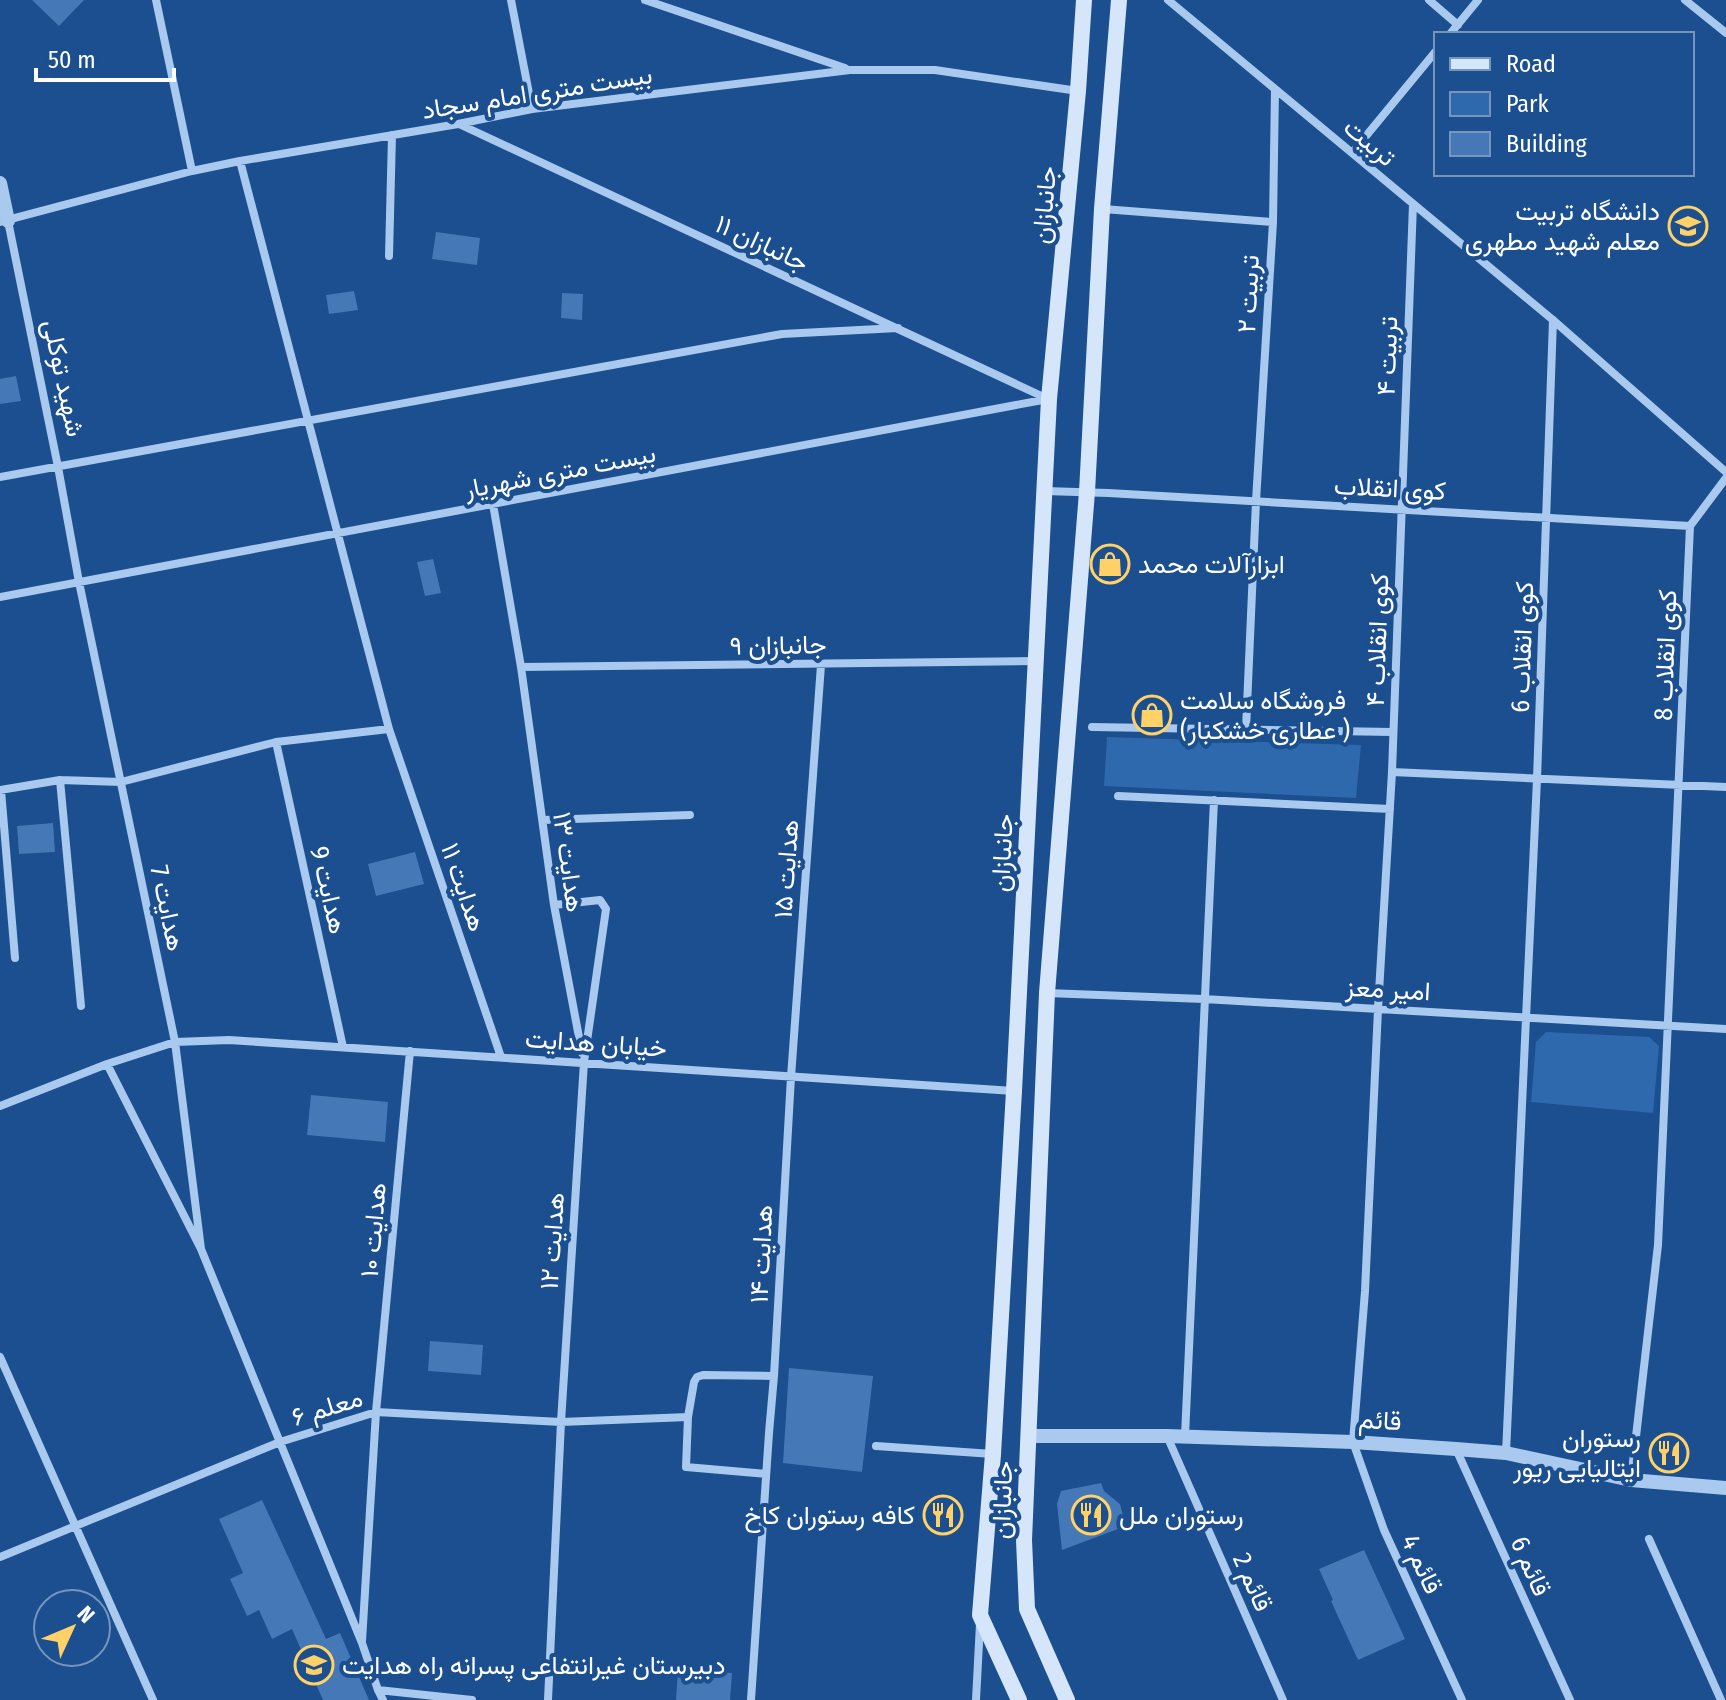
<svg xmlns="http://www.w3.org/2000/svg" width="1726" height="1700" viewBox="0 0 1726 1700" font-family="'Fira Sans Condensed',Vazirmatn,sans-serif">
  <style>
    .green { fill: #2e69ad }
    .building { fill: #4478b7 }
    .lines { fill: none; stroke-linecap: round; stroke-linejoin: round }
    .minor { stroke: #a9c9ee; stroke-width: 8 }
    .tertiary { stroke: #a9c9ee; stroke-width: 14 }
    .secondary { stroke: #d6e6fa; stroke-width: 16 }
    .labels { text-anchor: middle; stroke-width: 8; stroke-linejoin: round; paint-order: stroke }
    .street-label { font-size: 26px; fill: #fff; stroke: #1b4f8f }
    .poi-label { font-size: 26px; fill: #fff; stroke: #1b4f8f; text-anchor: start }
  </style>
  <rect width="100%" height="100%" fill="#1b4f8f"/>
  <path class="green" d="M1107 737 1361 745 1356 798 1104 786Z
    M1546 1032 1649 1037 1659 1046 1653 1113 1531 1102 1536 1042Z"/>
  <path class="building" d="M32 0H84L59 26Z
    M436 232 480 238 477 265 432 259Z
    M354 291 358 310 329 314 326 295Z
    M562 293 583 294 582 320 561 318Z
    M16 376 21 401 0 404V379Z
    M433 559 441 593 425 596 417 562Z
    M53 823 55 852 19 854 17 826Z
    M415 852 424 884 376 896 368 864Z
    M311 1095 388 1102 385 1142 307 1135Z
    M430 1341 483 1345 481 1375 428 1371Z
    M789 1368 873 1376 862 1472 783 1463Z
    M1101 1483 1104 1491 1120 1504 1126 1526 1062 1550 1057 1504 1061 1491Z
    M262 1500 326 1639 340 1633 369 1700H323L292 1629 272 1639 259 1610 247 1616 230 1579 243 1573 219 1519Z
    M1364 1550 1405 1639 1358 1660 1331 1601 1333 1600 1319 1569Z
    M678 1670 732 1673 730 1700H676Z"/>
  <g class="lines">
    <path class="minor" d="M156 0 192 171
      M511 0 532 109
      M645 0 845 68
      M1168 0 1553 320 1726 472
      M1429 0 1458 25
      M1685 0 1726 33
      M1450 34 1478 0
      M459 124 1048 399
      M1352 153 1436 51
      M240 161 389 729 501 1057
      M1413 204 1392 772 1378 1009 1365 1291 1353 1442 1384 1530 1462 1700
      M1103 209 1273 222
      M8 221 58 467 79 582 175 1042 201 1249
      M0 222 192 171 240 161 458 124 532 109 850 70H935L1078 91
      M389 256 392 135
      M0 477 782 334 898 328
      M1045 491 1108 493 1690 526
      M493 504 521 667 554 905 582 1053
      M1690 526 1726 478
      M0 597 1048 399
      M521 667 1036 661
      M1092 727 1393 732
      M1246 729 1256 501 1273 222 1275 89
      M276 742 343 1047
      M1392 772 1726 787
      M60 780 81 1006
      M0 790 60 780 121 782 276 742 389 729
      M1 790 15 958
      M1118 796 1390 809
      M543 820 690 815
      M1047 993 1204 999 1726 1029
      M107 1064 201 1249 362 1643 378 1690 383 1700
      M0 1106 107 1064 175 1042 229 1040 1014 1091
      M0 1357 153 1700
      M1167 1436 1283 1700
      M1185 1436 1214 800
      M876 1446 993 1454
      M1456 1449 1570 1700
      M1506 1453 1537 779 1553 320
      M766 1474 686 1467 688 1417 694 1382 697 1377 703 1375 774 1376
      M1631 1480 1658 1245 1690 526
      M1649 1539 1721 1700
      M0 1557 280 1442 376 1412 561 1422 688 1417
      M362 1641 376 1412 410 1051
      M378 1690 472 1700
      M548 1700 561 1422 584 1062 606 909 600 900 554 905
      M751 1700 769 1433 774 1376 791 1077 821 665
      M976 1700 980 1624"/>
    <path class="tertiary" d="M0 183 8 221
      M1028 1436H1167L1353 1442 1456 1449 1506 1453 1631 1480 1726 1488"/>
    <path class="secondary" d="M1019 1700 980 1615 993 1454 1014 1091 1049 399 1078 91 1084 0
      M1067 1700 1027 1609 1024 1540 1047 993 1087 492 1102 209 1119 0"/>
  </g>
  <defs>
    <symbol id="university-ring" viewBox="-11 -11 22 22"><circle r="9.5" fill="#1b4f8f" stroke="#ffd166" stroke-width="1.5"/><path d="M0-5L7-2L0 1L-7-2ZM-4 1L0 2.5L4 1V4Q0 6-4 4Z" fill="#ffd166"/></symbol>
    <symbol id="shop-ring" viewBox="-11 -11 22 22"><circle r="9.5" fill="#1b4f8f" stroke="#ffd166" stroke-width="1.5"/><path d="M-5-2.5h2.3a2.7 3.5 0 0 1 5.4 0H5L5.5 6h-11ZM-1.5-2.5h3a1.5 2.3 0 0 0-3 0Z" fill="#ffd166"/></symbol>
    <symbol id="restaurant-ring" viewBox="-11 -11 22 22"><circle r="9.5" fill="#1b4f8f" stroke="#ffd166" stroke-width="1.5"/><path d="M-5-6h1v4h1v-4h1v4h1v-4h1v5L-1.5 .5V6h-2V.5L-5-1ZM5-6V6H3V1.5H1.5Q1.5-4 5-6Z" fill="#ffd166"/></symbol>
    <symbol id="school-ring" viewBox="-11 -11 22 22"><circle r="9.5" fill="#1b4f8f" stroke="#ffd166" stroke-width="1.5"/><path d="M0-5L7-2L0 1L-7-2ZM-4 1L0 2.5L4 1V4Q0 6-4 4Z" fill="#ffd166"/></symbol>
  </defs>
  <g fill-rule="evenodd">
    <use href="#university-ring" x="1666" y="204" width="44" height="44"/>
    <use href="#shop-ring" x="1088" y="542" width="44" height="44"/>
    <use href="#shop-ring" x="1130" y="693" width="44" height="44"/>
    <use href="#restaurant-ring" x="1647" y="1431" width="44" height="44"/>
    <use href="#restaurant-ring" x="921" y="1493" width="44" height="44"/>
    <use href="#restaurant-ring" x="1069" y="1493" width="44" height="44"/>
    <use href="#school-ring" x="292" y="1643" width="44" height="44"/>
  </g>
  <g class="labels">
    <g class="street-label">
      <text transform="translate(537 92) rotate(-9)" y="9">بیست متری امام سجاد</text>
      <text transform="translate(1370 142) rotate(40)" y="9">تربیت</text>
      <text transform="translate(1044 205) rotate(-85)" y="9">جانبازان</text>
      <text transform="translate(762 243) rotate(25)" y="9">جانبازان ۱۱</text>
      <text transform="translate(1248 294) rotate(-87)" y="9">تربیت ۲</text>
      <text transform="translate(1387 356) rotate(-88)" y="9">تربیت ۴</text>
      <text transform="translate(64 378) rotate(78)" y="9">شهید توکلی</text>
      <text transform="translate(560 471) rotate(-11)" y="9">بیست متری شهریار</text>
      <text transform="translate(1390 488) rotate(3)" y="9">کوی انقلاب</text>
      <text transform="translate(1377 640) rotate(-88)" y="9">کوی انقلاب ۴</text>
      <text transform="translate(778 645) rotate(-1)" y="9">جانبازان ۹</text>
      <text transform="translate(1522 647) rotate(-88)" y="9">کوی انقلاب 6</text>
      <text transform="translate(1665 655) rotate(-88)" y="9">کوی انقلاب 8</text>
      <text transform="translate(1002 853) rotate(-87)" y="9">جانبازان</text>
      <text transform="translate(569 862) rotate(82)" y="9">هدایت ۱۳</text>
      <text transform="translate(786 869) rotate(-86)" y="9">هدایت ۱۵</text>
      <text transform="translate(464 887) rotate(71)" y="9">هدایت ۱۱</text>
      <text transform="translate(329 890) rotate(77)" y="9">هدایت 9</text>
      <text transform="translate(168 908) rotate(78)" y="9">هدایت 7</text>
      <text transform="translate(1388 989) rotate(3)" y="9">امیر معز</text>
      <text transform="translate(596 1043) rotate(4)" y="9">خیابان هدایت</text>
      <text transform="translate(373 1230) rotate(-85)" y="9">هدایت ۱۰</text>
      <text transform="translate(552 1241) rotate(-86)" y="9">هدایت ۱۲</text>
      <text transform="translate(761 1254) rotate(-87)" y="9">هدایت ۱۴</text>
      <text transform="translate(327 1407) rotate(-17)" y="9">معلم ۶</text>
      <text transform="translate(1380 1420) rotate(3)" y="9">قائم</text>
      <text transform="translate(1002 1500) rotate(-88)" y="9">جانبازان</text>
      <text transform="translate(1422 1564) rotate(65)" y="9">قائم 4</text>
      <text transform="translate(1531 1566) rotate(66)" y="9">قائم 6</text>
      <text transform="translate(1253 1582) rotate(66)" y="9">قائم 2</text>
    </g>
    <g class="poi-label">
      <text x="1660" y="220" text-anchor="end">دانشگاه تربیت<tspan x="1660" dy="30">معلم شهید مطهری</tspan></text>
      <text x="1138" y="573">ابزارآلات محمد</text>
      <text x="1180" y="709">فروشگاه سلامت<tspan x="1180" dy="30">(عطاری خشکبار )</tspan></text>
      <text x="1641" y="1447" text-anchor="end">رستوران<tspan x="1641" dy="30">ایتالیایی ریور</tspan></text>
      <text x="915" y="1524" text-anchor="end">کافه رستوران کاخ</text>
      <text x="1119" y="1524">رستوران ملل</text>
      <text x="342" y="1674">دبیرستان غیرانتفاعی پسرانه راه هدایت</text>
    </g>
  </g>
  <rect x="1434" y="32" width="260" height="144" fill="#1b4f8f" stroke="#7695bc" stroke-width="2"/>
  <rect x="1450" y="58" width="40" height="12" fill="#d6e6fa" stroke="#7695bc" stroke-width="2"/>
  <text x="1506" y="72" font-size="24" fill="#ffffff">Road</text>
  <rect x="1450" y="92" width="40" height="24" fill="#2e69ad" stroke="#7695bc" stroke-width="2"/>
  <text x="1506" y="112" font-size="24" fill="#ffffff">Park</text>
  <rect x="1450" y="132" width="40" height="24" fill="#4478b7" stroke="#7695bc" stroke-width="2"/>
  <text x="1506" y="152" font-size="24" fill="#ffffff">Building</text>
  <g transform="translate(72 1628) rotate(46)"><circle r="38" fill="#1b4f8f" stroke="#7695bc" stroke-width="2"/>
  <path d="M0-6L14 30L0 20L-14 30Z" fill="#ffd166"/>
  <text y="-12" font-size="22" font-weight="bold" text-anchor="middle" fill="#ffffff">N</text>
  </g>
  <path d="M36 68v12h138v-12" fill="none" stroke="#ffffff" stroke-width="4"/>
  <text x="48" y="68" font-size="24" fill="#ffffff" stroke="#1b4f8f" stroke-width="6" paint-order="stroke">50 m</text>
</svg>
